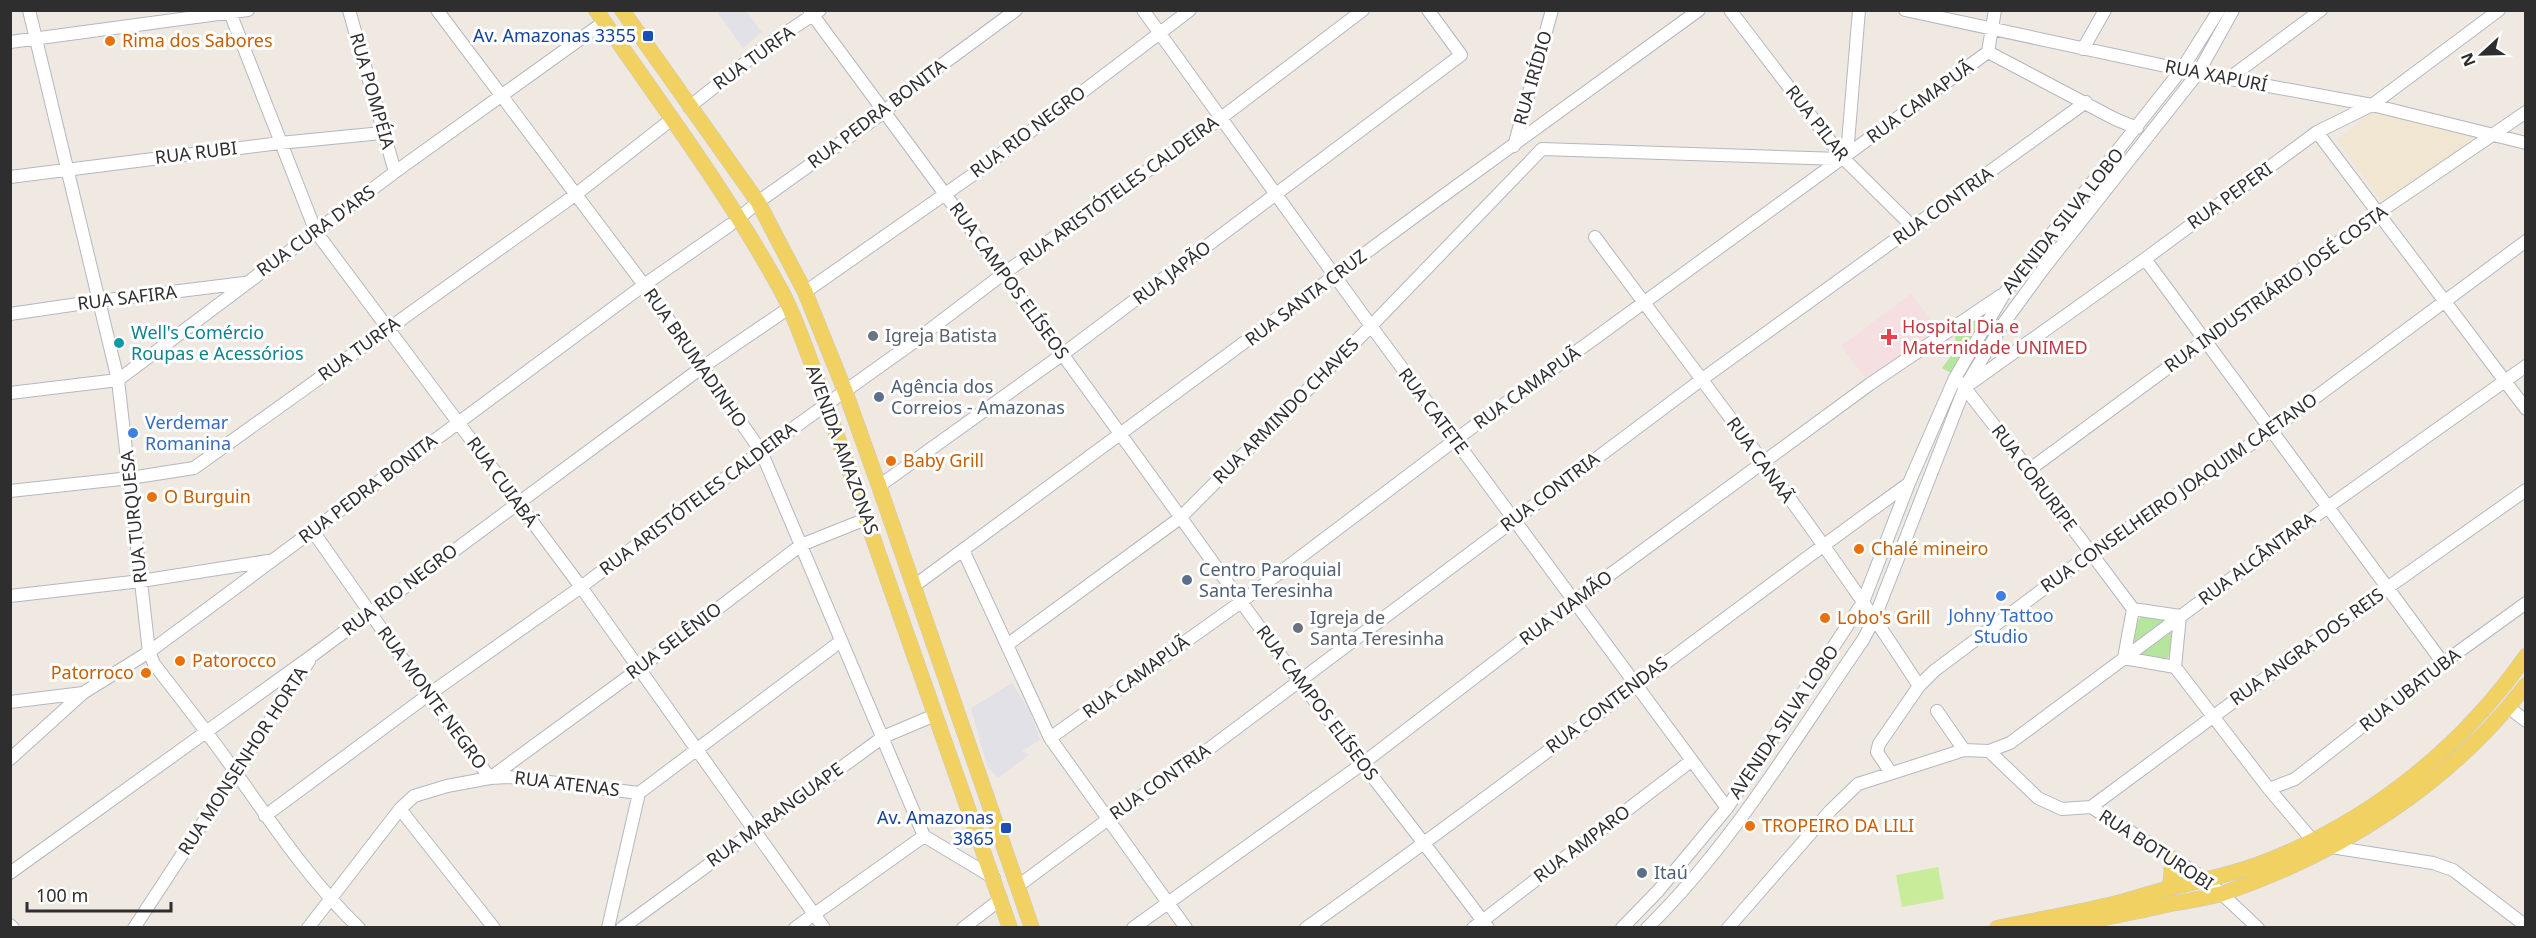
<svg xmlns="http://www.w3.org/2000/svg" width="2536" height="938" viewBox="0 0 2536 938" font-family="'Noto Sans',sans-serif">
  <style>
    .industrial { fill: #e3e1e8 }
    .education { fill: #f0e6d1 }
    .medical { fill: #f5dfe0 }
    .green { fill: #b6e59e }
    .pitch { fill: #c9ec9a }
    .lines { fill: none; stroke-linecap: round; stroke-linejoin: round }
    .minor-casing { stroke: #b4b7c1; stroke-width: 14 }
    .major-casing { stroke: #c9c9c9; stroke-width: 16 }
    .minor { stroke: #fff; stroke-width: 12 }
    .major { stroke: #f2d163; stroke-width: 15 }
    .transit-dot { fill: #1a4fb4; stroke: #fff; stroke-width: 2 }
    .food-dot { fill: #e8710a; stroke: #fff; stroke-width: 2 }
    .worship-dot { fill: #6b7280; stroke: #fff; stroke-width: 2 }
    .health-dot { fill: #e0444e; stroke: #fff; stroke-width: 2 }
    .culture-dot { fill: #0f9aa8; stroke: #fff; stroke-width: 2 }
    .service-dot { fill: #5c6f8a; stroke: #fff; stroke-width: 2 }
    .shop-dot { fill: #3f7fe0; stroke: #fff; stroke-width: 2 }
    .labels { text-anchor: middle; stroke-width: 6; stroke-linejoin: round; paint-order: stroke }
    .transit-label { font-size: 18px; fill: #164399; stroke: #fff; text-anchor: end }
    .food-label { font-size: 18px; fill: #c56008; stroke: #fff; text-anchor: start }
    .street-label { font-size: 18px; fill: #2e2e2e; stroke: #fff }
    .health-label { font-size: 18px; fill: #be3a42; stroke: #fff; text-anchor: start }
    .culture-label { font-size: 18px; fill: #0d838f; stroke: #fff; text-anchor: start }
    .worship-label { font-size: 18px; fill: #5b616d; stroke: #fff; text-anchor: start }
    .service-label { font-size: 18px; fill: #4e5e75; stroke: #fff; text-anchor: start }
    .shop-label { font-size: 18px; fill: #366cbe; stroke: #fff; text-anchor: start }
  </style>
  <rect width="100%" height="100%" fill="#efe9e1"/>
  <path class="industrial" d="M722 10 746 11 762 32 743 48 718 13Z
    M1012 683 1030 712 1040 740 1022 751 1029 755 998 778 987 766 971 708Z"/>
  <path class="education" d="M2379 111 2472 136 2476 141 2387 203 2382 201 2337 140 2372 112Z"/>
  <path class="medical" d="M1911 294 1937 329 1868 381 1841 346Z"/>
  <path class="green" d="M1992 306 1951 373 1942 368 1957 348 1953 326Z
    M2142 616 2168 619 2174 628 2169 656 2166 659 2140 656 2133 646 2136 622Z"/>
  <path class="pitch" d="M1938 867 1944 899 1902 907 1896 875Z"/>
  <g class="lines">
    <defs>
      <path id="minor" d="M29 10 118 380 149 652 154 664C181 699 209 734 234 770 273 825 310 881 359 928
        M229 10 316 232 581 587 824 928
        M349 10 395 172
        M437 10 644 285 761 451 924 836 994 878
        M809 10C955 207 1100 404 1242 603 1321 713 1407 819 1488 928
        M1143 10 1371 326 1727 808
        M1730 10 1843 158 1914 228
        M1905 10 2198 73 2372 105 2526 143
        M10 42 248 10
        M2083 49 2105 10
        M1988 52 2115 119 2137 128
        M2228 79 2321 10
        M689 107 769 44 820 10
        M2317 132 2526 409
        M1514 146 1552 10
        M1847 155 1859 10
        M10 177 280 143 382 133
        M738 219 758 202 884 112 913 86 1016 10
        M1595 237C1705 385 1819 531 1919 686
        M2145 259 2443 663
        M805 292 981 169 1190 10
        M10 314 99 301 244 283
        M1961 383 2029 470 2133 609
        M1971 383 2145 259 2317 132 2372 105 2499 10
        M10 393 118 380 395 172 604 22
        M2029 470 2378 213 2526 112
        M879 486 1063 354 1461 55 1428 10
        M10 491 130 478 194 468 575 195 672 119
        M312 530 428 695 490 778 640 668 801 545 866 519
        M963 550 1050 738 1186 928
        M914 586 1425 209 1699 10
        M10 596 141 581 268 561
        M2133 609 2124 658 2175 667
        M2133 609 2180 616
        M1007 645 1180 518 1371 326 1542 149 1841 159
        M2175 667 2269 789 2313 841 2331 847 2433 863 2453 870 2526 926
        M2175 667 2180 616
        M10 702 83 693
        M2508 707 2526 721
        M1937 711 1964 750
        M1050 738 1241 602 1455 440 1988 52 1995 10
        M1989 751 2038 798 2062 809 2091 807 2207 880 2258 928
        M10 759 83 693 149 652 644 285 730 225
        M1891 773 1877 752 1879 744 1919 686 1934 671 2090 554 2273 429 2526 241
        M2269 789 2295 779 2443 663 2526 603
        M2091 807 2387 588 2526 490
        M400 809 494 928
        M265 816 428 695 581 587 761 451 911 344 1003 274 1221 118 1363 10
        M10 873 313 655 701 368 789 308
        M1018 886 1107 820 1202 754 1701 380 2086 102
        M10 925 13 928
        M134 928 309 661
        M308 928 400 809 414 796 447 786 490 778 508 777 639 793 841 641
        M608 928 639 793
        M622 928 883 737 935 715
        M795 928 924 836
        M963 928 1001 899
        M1133 928 1362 764 1574 601 1870 384 2000 296
        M1306 928C1510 784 1706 629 1908 484
        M1473 928 1691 761
        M1622 928 1658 891 1727 808 1863 602 1909 483 1955 378 2004 294 2182 69 2219 10
        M1647 928C1733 844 1795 738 1863 640L1875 617 1965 387 2003 324 2044 268 2198 73 2233 10
        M1728 928 1830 811 1858 784 1964 750 1989 751 2010 743 2329 506 2526 366"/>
      <path id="major" d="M596 10C660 103 728 193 782 292 798 323 809 357 821 390L1010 928
        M622 10 758 202 805 292 845 391 879 486 1032 928
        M2168 889 2171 880 2172 858
        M1997 928C2034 920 2072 914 2109 905 2129 901 2149 893 2170 888 2204 880 2238 873 2270 860 2374 818 2462 747 2526 656
        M2055 928C2093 920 2132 913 2170 904 2188 901 2207 898 2224 893 2341 853 2450 784 2526 685"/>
    </defs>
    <use href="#minor" class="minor-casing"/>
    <use href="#major" class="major-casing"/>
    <use href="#minor" class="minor"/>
    <use href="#major" class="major"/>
  </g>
  <g class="transit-dot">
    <rect x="642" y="30" width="12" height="12" rx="3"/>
    <rect x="1000" y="822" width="12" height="12" rx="3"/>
  </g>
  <g class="food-dot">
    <circle cx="110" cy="41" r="6"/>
    <circle cx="891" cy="461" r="6"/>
    <circle cx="152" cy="497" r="6"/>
    <circle cx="1859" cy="549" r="6"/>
    <circle cx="1825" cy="618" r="6"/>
    <circle cx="180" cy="661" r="6"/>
    <circle cx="146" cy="673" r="6"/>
    <circle cx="1750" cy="826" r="6"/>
  </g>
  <g class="worship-dot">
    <circle cx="873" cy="336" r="6"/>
    <circle cx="1298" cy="628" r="6"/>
  </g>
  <path class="health-dot" d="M1886 328h6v6h6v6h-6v6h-6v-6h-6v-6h6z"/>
  <circle class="culture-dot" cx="119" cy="343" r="6"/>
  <g class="service-dot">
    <circle cx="879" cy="397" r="6"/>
    <circle cx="1187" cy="580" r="6"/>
    <circle cx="1642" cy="873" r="6"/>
  </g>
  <g class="shop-dot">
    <circle cx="133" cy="433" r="6"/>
    <circle cx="2001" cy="596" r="6"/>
  </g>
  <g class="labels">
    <g class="transit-label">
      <text x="636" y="42">Av. Amazonas 3355</text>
      <text x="994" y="824">Av. Amazonas<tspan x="994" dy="21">3865</tspan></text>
    </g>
    <g class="food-label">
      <text x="122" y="47">Rima dos Sabores</text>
      <text x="903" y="467">Baby Grill</text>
      <text x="164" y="503">O Burguin</text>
      <text x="1871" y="555">Chalé mineiro</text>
      <text x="1837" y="624">Lobo's Grill</text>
      <text x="192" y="667">Patorocco</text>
      <text x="134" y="679" text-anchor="end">Patorroco</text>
      <text x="1762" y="832">TROPEIRO DA LILI</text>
    </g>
    <g class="street-label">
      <text transform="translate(754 58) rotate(-36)" y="6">RUA TURFA</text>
      <text transform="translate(2216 76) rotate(11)" y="6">RUA XAPURÍ</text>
      <text transform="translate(1533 78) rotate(-74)" y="6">RUA IRÍDIO</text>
      <text transform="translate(372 91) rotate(74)" y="6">RUA POMPÉIA</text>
      <text transform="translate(1920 102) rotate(-36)" y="6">RUA CAMAPUÃ</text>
      <text transform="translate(877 114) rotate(-37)" y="6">RUA PEDRA BONITA</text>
      <text transform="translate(1817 123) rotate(52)" y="6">RUA PILAR</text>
      <text transform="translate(1028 132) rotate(-37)" y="6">RUA RIO NEGRO</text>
      <text transform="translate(196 153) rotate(-7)" y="6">RUA RUBI</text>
      <text transform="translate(1119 191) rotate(-36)" y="6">RUA ARISTÓTELES CALDEIRA</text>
      <text transform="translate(2230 196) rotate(-36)" y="6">RUA PEPERI</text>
      <text transform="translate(1943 206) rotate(-36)" y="6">RUA CONTRIA</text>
      <text transform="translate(2063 221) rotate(-51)" y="6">AVENIDA SILVA LOBO</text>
      <text transform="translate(316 231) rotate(-36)" y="6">RUA CURA D'ARS</text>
      <text transform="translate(1172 273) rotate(-37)" y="6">RUA JAPÃO</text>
      <text transform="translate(1009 281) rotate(54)" y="6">RUA CAMPOS ELÍSEOS</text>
      <text transform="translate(2276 289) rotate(-36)" y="6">RUA INDUSTRIÁRIO JOSÉ COSTA</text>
      <text transform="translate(127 298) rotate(-7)" y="6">RUA SAFIRA</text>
      <text transform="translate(1306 298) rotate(-37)" y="6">RUA SANTA CRUZ</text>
      <text transform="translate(359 349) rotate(-36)" y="6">RUA TURFA</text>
      <text transform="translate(695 358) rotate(55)" y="6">RUA BRUMADINHO</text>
      <text transform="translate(1527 388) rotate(-36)" y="6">RUA CAMAPUÃ</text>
      <text transform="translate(1286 411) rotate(-45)" y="6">RUA ARMINDO CHAVES</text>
      <text transform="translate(1433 411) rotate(53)" y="6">RUA CATETE</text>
      <text transform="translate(842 450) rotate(70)" y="6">AVENIDA AMAZONAS</text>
      <text transform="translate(1760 460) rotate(54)" y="6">RUA CANAÃ</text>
      <text transform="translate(2034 478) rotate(53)" y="6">RUA CORURIPE</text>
      <text transform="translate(502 482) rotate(54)" y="6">RUA CUIABÁ</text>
      <text transform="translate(368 489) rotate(-37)" y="6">RUA PEDRA BONITA</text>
      <text transform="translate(1550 492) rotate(-37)" y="6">RUA CONTRIA</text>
      <text transform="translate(2179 493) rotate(-35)" y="6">RUA CONSELHEIRO JOAQUIM CAETANO</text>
      <text transform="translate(698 499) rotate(-37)" y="6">RUA ARISTÓTELES CALDEIRA</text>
      <text transform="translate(134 517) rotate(-96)" y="6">RUA TURQUESA</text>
      <text transform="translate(2257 559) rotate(-37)" y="6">RUA ALCÂNTARA</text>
      <text transform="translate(400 590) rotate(-37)" y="6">RUA RIO NEGRO</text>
      <text transform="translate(1566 608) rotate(-37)" y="6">RUA VIAMÃO</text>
      <text transform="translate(674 641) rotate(-37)" y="6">RUA SELÊNIO</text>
      <text transform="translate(2307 647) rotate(-36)" y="6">RUA ANGRA DOS REIS</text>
      <text transform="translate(1136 677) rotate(-36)" y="6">RUA CAMAPUÃ</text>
      <text transform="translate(2410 690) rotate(-38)" y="6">RUA UBATUBA</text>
      <text transform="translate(432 698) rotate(54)" y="6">RUA MONTE NEGRO</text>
      <text transform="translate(1317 703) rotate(53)" y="6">RUA CAMPOS ELÍSEOS</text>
      <text transform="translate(1607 705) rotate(-37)" y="6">RUA CONTENDAS</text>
      <text transform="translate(1784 722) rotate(-56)" y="6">AVENIDA SILVA LOBO</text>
      <text transform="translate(243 761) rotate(-57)" y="6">RUA MONSENHOR HORTA</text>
      <text transform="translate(1160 782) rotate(-35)" y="6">RUA CONTRIA</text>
      <text transform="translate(567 784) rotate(7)" y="6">RUA ATENAS</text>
      <text transform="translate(775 815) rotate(-36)" y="6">RUA MARANGUAPE</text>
      <text transform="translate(1582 844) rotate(-37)" y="6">RUA AMPARO</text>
      <text transform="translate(2156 850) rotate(33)" y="6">RUA BOTUROBI</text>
    </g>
    <g class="health-label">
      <text x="1902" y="333">Hospital Dia e<tspan x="1902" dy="21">Maternidade UNIMED</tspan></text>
    </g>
    <g class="culture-label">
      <text x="131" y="339">Well's Comércio<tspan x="131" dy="21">Roupas e Acessórios</tspan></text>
    </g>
    <g class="worship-label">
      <text x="885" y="342">Igreja Batista</text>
      <text x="1310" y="624">Igreja de<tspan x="1310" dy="21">Santa Teresinha</tspan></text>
    </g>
    <g class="service-label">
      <text x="891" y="393">Agência dos<tspan x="891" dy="21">Correios - Amazonas</tspan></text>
      <text x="1199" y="576">Centro Paroquial<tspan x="1199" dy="21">Santa Teresinha</tspan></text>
      <text x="1654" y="879">Itaú</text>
    </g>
    <g class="shop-label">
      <text x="145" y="429">Verdemar<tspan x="145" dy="21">Romanina</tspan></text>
      <text x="2001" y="622" text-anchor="middle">Johny Tattoo<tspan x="2001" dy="21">Studio</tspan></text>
    </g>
  </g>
  <rect width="2536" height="938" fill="none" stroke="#2e2e2e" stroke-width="24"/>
  <g transform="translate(2482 54) rotate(248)" stroke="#ffffff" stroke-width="4.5" paint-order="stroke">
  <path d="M0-4.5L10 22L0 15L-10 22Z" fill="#2e2e2e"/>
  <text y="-9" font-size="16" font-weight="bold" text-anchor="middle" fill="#2e2e2e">N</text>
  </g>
  <path d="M27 902v9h144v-9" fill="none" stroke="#2e2e2e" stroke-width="3"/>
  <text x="36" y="902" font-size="18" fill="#2e2e2e" stroke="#ffffff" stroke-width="4.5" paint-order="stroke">100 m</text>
</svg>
